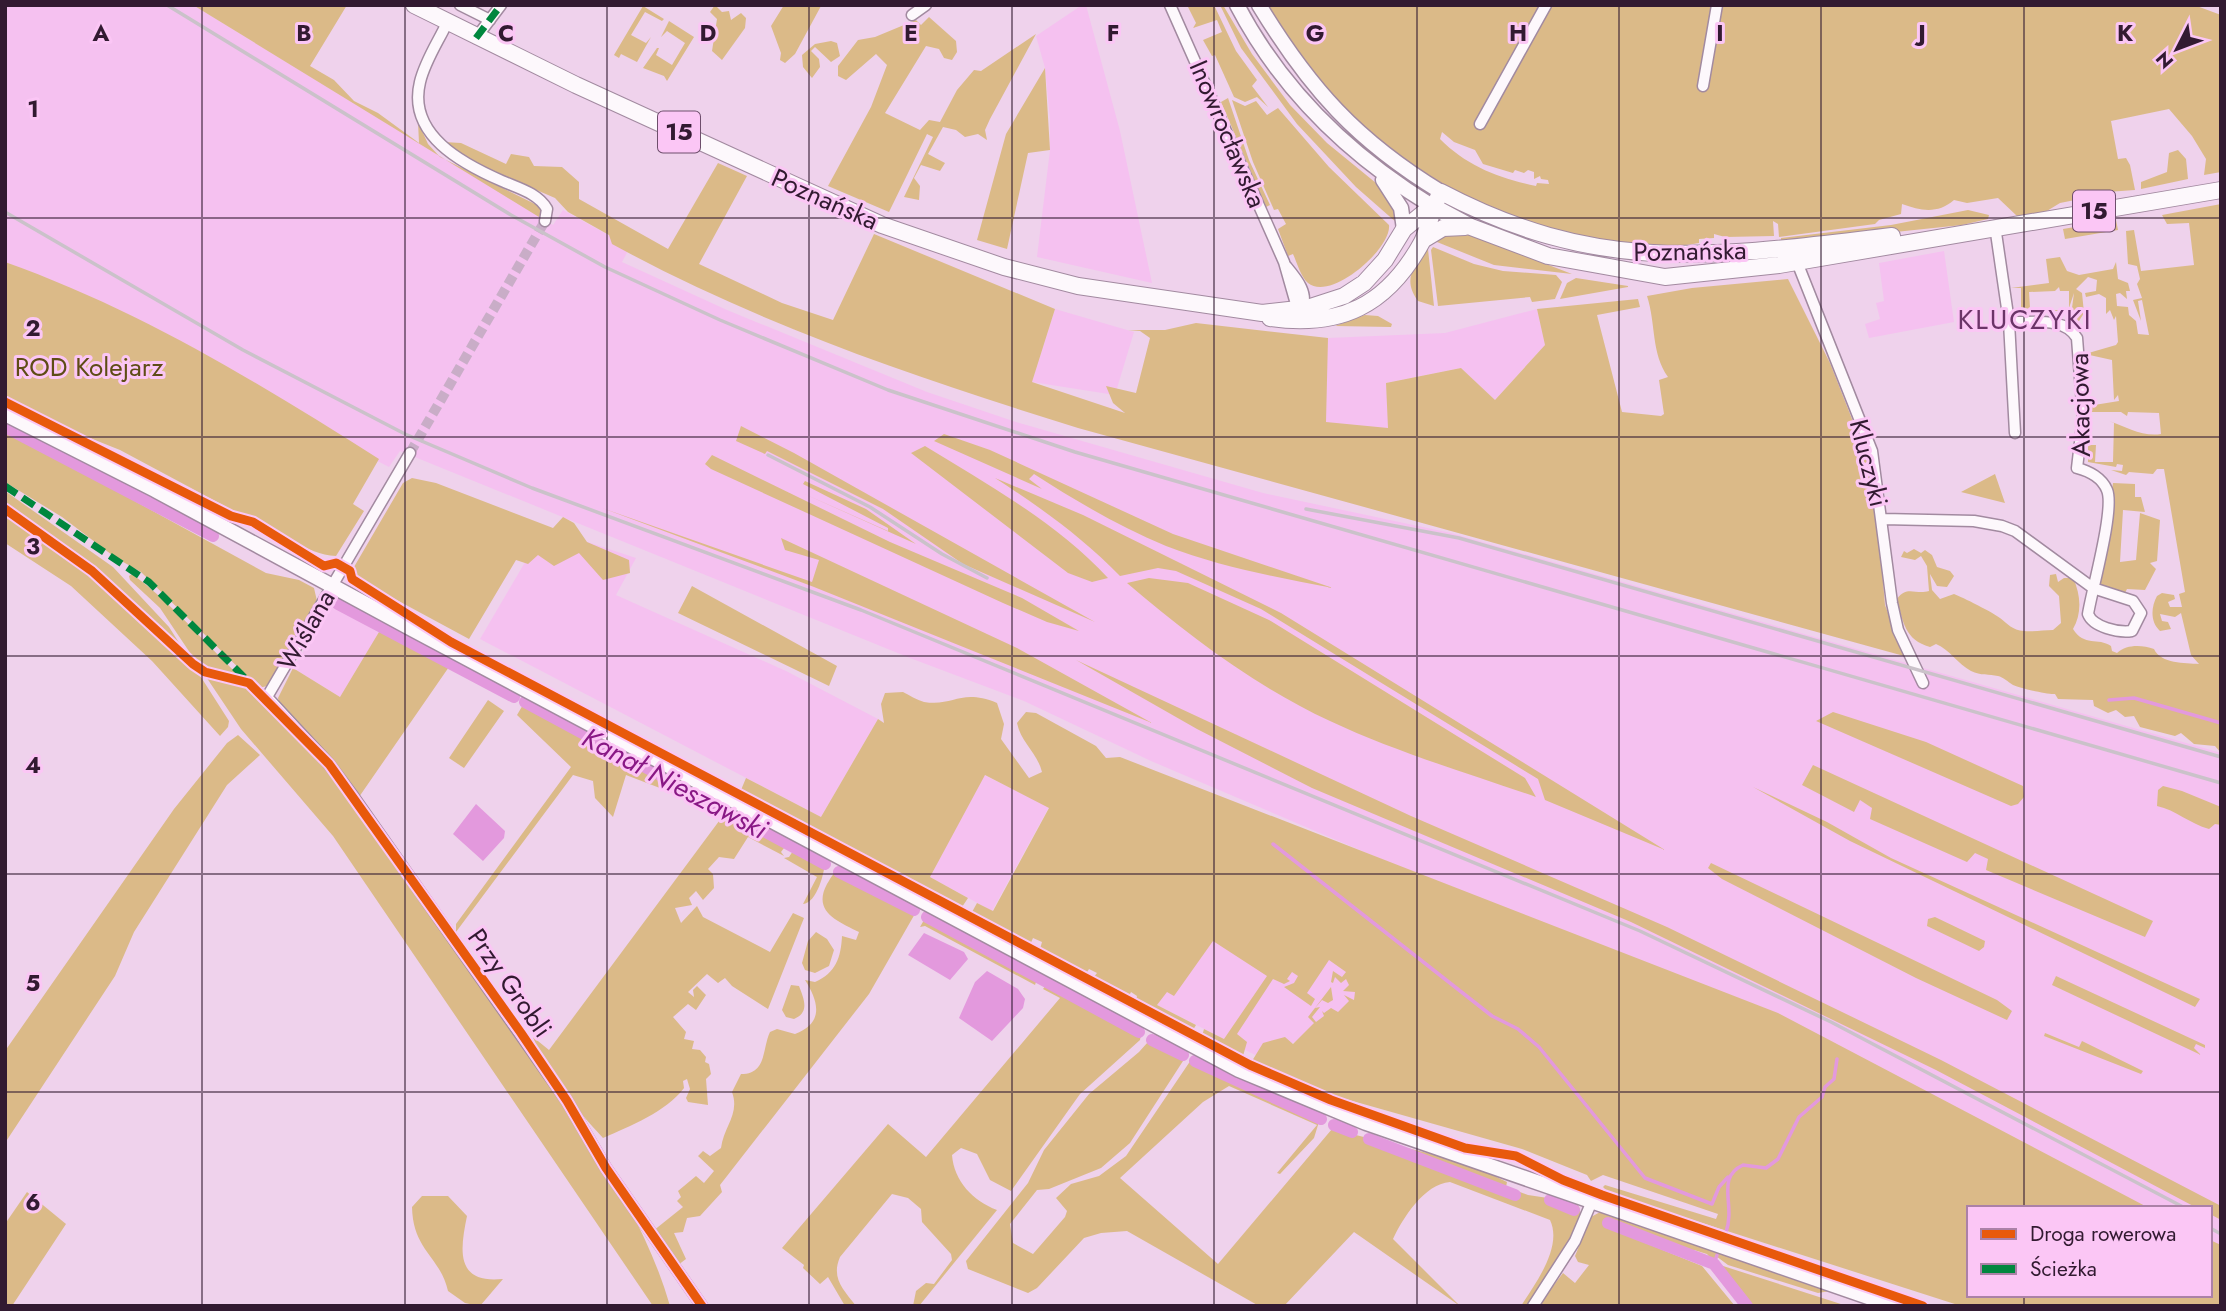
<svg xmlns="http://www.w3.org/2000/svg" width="2226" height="1311" viewBox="0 0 2226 1311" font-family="Jost,sans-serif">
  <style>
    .built { fill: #f5c1f0 }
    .green { fill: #dbba88; fill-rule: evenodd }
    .water { fill: #e399dd }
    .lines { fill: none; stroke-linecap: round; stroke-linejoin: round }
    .stream { stroke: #e399dd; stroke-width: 3.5 }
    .canal { stroke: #e399dd; stroke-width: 12 }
    .street-tunnel { stroke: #c9adc7; stroke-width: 10; stroke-dasharray: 10 5; stroke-linecap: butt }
    .street-casing { stroke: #a28aa0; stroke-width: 13 }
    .secondary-casing { stroke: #a28aa0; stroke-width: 17 }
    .primary-casing { stroke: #a28aa0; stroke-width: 18 }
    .street { stroke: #fdf8fc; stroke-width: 10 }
    .secondary { stroke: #fdf8fc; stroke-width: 14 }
    .primary { stroke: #fdf8fc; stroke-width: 16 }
    .rail { stroke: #cac2c9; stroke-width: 3.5 }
    .quiet { stroke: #00873e; stroke-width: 7; stroke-dasharray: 14 7; stroke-linecap: butt }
    .cycleway-casing { stroke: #fbc6f5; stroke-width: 13 }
    .cycleway { stroke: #e8590c; stroke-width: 9 }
    .grid { fill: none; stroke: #321a31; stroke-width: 2; stroke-opacity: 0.55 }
    .labels { text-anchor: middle; stroke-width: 6; stroke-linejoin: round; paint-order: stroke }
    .shield { fill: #fbc6f5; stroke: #6e4e6c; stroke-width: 2 }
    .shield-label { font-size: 24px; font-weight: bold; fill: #321a31 }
    .street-label { font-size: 26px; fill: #321a31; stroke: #fbc6f5 }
    .park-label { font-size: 26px; fill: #5e4c15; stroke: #fbc6f5 }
    .neighbourhood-label { font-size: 28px; letter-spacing: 2px; fill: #6b3468; stroke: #fbc6f5 }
    .water-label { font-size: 28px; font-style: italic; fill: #891885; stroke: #fbc6f5 }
    .grid-label { font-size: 23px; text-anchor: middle; font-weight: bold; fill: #321a31; stroke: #fbc6f5; stroke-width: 6; stroke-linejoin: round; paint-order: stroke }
  </style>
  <rect width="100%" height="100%" fill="#efd2ec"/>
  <path class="built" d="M5 5H193L553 225 563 210 630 247 622 262 727 310 927 392 1016 422 1263 493 1451 533 2221 753V1263L2210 1257V1208H2118L1475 899 1151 761 1024 701 910 658 400 451 389 467 246 394 5 348Z
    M1082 5H1086L1120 131 1152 283 1037 257 1050 150V119L1045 68 1036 36Z
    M1944 251 1954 322 1869 338 1865 324 1880 319 1876 303 1884 301 1879 263Z
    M1055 309 1134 332 1115 395 1032 382Z
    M1537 309 1545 345 1495 400 1461 368 1386 383 1389 428 1302 436 1328 338 1445 333Z
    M545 528 636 558 616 595 786 671 878 719 821 817 480 639Z
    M332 605 379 633 340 697 293 668Z
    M984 775 1049 807 992 911 930 877Z
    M1226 904 1375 982 1338 1018 1263 1059 1157 1005Z"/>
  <path class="green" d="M193 5H347L310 66 334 80 354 101 378 113 419 143 418 122 428 144 440 157 537 205 542 209 539 217Z
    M715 5 722 12 729 11 731 20 741 13 746 18 745 28 722 60 712 51 717 19 710 12Z
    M784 5 821 6 795 54 785 63 780 60 781 53 771 26Z
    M1187 5H1214L1236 51 1257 80 1252 86 1268 107 1257 97 1245 102 1234 97 1215 55 1212 56 1203 40 1222 32 1217 20 1193 28 1196 23Z
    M1220 5H1223L1252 54 1290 105 1327 143 1387 192 1394 202 1397 223 1356 187 1297 124 1241 48Z
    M1265 5H2194L2221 15V172L2204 175 2206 159 2192 136 2169 109 2111 121 2118 159 2126 158 2130 165 2135 190 2079 194 2080 199 2060 203 2042 214 2017 216 1998 198 1967 203 1954 200C1938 214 1921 211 1902 204L1901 214 1879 220 1875 224 1779 237 1778 224 1773 221 1774 236 1725 237 1714 234V238L1699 239V243C1670 249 1643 244 1614 242 1497 230 1385 161 1311 71 1294 50 1280 27 1265 5ZM1442 132 1454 142 1475 150 1483 164 1513 173 1515 170 1524 173 1528 170 1534 172V179L1540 176 1541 179 1548 180 1549 184 1537 183 1536 186C1498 178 1467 166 1440 139Z
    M643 6 664 19 662 21 645 12 631 35 646 43 651 37 637 62 621 54 619 58 614 55Z
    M929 17 956 41 957 52 952 60 944 58 939 49 926 46 885 113 920 130 929 120 940 122 957 90 974 70 981 71 1036 34 990 119 985 130 987 140 978 134 965 137 956 130 943 127 928 154 945 163 940 171 921 165 914 178 920 186 919 200 904 197 933 137 927 134 889 212 828 186 871 107 887 65 876 54 846 80 838 76V66L858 40 875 37 916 20 921 25Z
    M669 21 694 37 667 81 664 76 643 68 657 48H659L656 55 672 65 685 43 667 31 661 37Z
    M831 41 837 43 840 56 831 62 815 47 811 51 819 59 820 67 812 78 803 67 802 55 815 44Z
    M1045 68 1050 150 1028 153 1007 249 977 240 1006 134Z
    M1228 98 1249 160 1270 205 1266 207 1221 102Z
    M1232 100 1245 106 1256 101 1267 115 1278 108 1329 167 1389 225C1392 248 1331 302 1308 283 1301 277 1297 263 1293 254L1288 256 1278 229 1286 224 1278 209 1274 210 1253 162Z
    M444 142 461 143 506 164 511 154 529 157 534 166 562 167 579 182V199L668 249 718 163 747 176 699 264 782 303 833 320 874 234 1055 309 1032 382 1125 413 1113 403 1106 386 1136 393 1150 338 1140 331 1128 330H1165L1196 323 1328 338 1326 422 1388 428 1386 383 1461 368 1495 400 1545 345 1537 309 1638 299 1640 307 1597 315 1622 412 1661 416 1664 414 1659 380 1668 377C1651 353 1656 324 1647 296L1692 288 1788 279 1830 363 1874 475 1885 605 1904 656 1078 428C918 378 760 325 612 244L609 235 568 212 555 198 474 163Z
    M2178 150 2186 159 2188 179 2141 189V182L2167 172 2169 153Z
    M2221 204V753L2215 746 2194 744 2181 733 2175 736 2140 727 2134 716 2125 717 2116 710 2108 713 2094 706 2093 700 2058 699 2055 694C2049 695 2019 688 2013 685 2008 682 2003 677 1998 676 1989 674 1981 676 1971 671 1958 664 1950 650 1936 644L1930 647C1905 640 1903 622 1897 599 1907 585 1915 595 1929 591L1927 566 1921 556 1915 560 1901 557 1904 551 1907 553 1914 549 1921 553 1925 550 1932 555 1937 567 1950 571 1954 576 1947 587 1937 586 1930 574 1932 590 1940 599 1954 594C1962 597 1994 613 2000 618 2008 624 2012 630 2024 631 2033 632 2044 630 2053 630L2061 623 2059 596 2049 586 2050 575 2056 574 2058 582 2064 578H2073C2081 595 2082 613 2073 629 2084 647 2098 637 2111 646L2112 651 2117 653C2127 644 2142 645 2154 649 2161 664 2185 663 2199 664L2191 655 2181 613 2175 617 2160 614 2162 621 2168 622 2171 629 2160 631C2150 622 2151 607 2157 596L2162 593 2174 595 2175 599 2168 602 2170 607H2182L2179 594 2185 592 2164 469H2157L2153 474 2129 472 2126 475 2111 470 2122 471 2123 465 2117 464 2116 467 2088 462V445H2096L2095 462H2113L2114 423 2109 421C2126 427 2143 437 2161 434L2159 413 2128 412 2127 416 2121 412H2088V406L2119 401 2118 395 2114 400 2112 360 2085 354 2116 345 2118 342 2116 316 2114 320 2110 310 2106 314V298L2099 294 2086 297 2085 293 2096 291 2097 280 2088 277 2076 289 2082 293 2084 313 2079 321 2070 323 2074 293 2068 311H2052L2069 308V291H2060L2059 287 2055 291 2029 292 2030 308 2045 310 2021 308V288H2011L2049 283 2046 259 2060 257 2067 271 2079 275 2113 269 2116 262 2118 279 2128 283 2130 291H2126L2127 299 2120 293 2116 294 2117 306 2128 307 2129 315 2136 321 2138 334 2149 335 2142 300 2138 301 2141 321 2133 300 2142 298 2137 284 2140 279 2137 266 2128 264 2126 231 2134 230 2141 271 2194 265 2189 223 2167 224 2162 215Z
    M1968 210 1989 215 1988 219 1962 225 1781 244V238L1891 225Z
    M2116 220 2118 230 2065 239 2063 229Z
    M1463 232 1572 274 1494 265 1432 240 1435 237Z
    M1427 247 1428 249 1434 306 1418 301C1402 279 1414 267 1427 247Z
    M1433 247 1474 264 1503 271 1556 275 1562 282 1555 299 1532 302 1530 297 1438 306 1431 250Z
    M5 262C140 310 259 383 379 459L353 504 364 511 336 556C298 554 271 519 234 511L120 450 60 426 5 395Z
    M1576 278 1628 286V287L1560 299 1567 283Z
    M1365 315 1378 316 1392 324 1391 327 1335 326Z
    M741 426 794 453 1095 622 963 564 883 509 767 451 765 454 736 441Z
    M5 430 266 573 299 580 314 588 317 601C300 629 285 658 267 686L259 688 141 572 116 558 62 517 5 482Z
    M944 434 990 450 1173 534 1333 588C1277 577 1220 567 1166 546 1120 527 1076 501 1034 474L1029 479 1042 489 934 441Z
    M925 446C990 486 1056 522 1108 578L1092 582 1068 573 911 453Z
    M712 455 890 542 1022 598 1079 631 1047 622 1003 603 711 469 705 464Z
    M1995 474 2005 503 1961 492Z
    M412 478 436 483 553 528 563 517 574 523 587 542 629 560 630 573 603 580 579 553 554 566 538 555 528 564 516 560 469 639 356 578 354 567 403 483Z
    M995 478 1083 515 1281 613 1665 850 1545 800 1538 779 1261 609 1176 571 1158 568 1120 576C1082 537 1040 507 995 478Z
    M805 481 866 509 916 544 800 492 888 531V528L803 484Z
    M2113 483 2135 484V497H2141L2145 512 2123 510 2120 562 2136 560 2140 513 2160 520 2157 561 2150 563 2156 569 2145 590 2127 589 2125 593 2098 586Z
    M5 491 113 567 169 627 229 721 228 727 220 736 152 661 71 586 5 543Z
    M602 508 812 582 819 560 785 550 781 538 1017 648 1152 723 814 587Z
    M132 574C165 598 192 628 220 657 258 695 299 735 332 777 392 853 445 935 501 1014 564 1105 639 1198 670 1306H653L333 836 241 729 160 608 130 580 129 576Z
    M1149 578 1188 583 1269 620 1525 778 1536 797C1467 773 1396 752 1330 721 1255 686 1189 636 1127 583Z
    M692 586 837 666 829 686 678 613Z
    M382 627 451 664 359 797 281 710 278 698 293 668 340 697Z
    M1076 660 1411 816 1667 927 1941 1060 2221 1206V1220L2210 1214V1208H2197L1936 1070 1631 922 1312 788 1197 729Z
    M903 692C909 695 917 700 924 702 954 707 960 688 997 703L1004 724 1001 739 1029 778 1042 772C1037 752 1021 743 1017 723L1026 712 1036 713 1096 746 1106 758 1120 757 1778 1013 2149 1208H1969V1295H2210V1240L2221 1245V1306H1961L1609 1193 1603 1187 1605 1185 1716 1219 1718 1214 1603 1175 1591 1181 1587 1175 1522 1149 1328 1094 1252 1061 1263 1043 1285 1037 1293 1044 1314 1023 1308 1017 1331 987 1333 1000 1328 1003 1322 1000 1315 1008 1320 1007 1312 1017 1316 1022 1324 1016 1322 1011 1324 1013 1331 1008 1338 1012 1349 1001 1344 995 1354 1000 1355 992 1343 991 1349 985 1346 979 1341 983 1335 977 1333 983 1331 982 1333 971 1342 977 1346 972 1329 960 1307 993 1315 999 1311 1006 1284 987 1294 983 1298 976 1292 972 1287 979 1290 981 1284 984 1273 979 1237 1034 1247 1042 1243 1056 1202 1036 1204 1029 1224 1039 1267 976 1213 941 1174 996 1167 992 1157 1005 1196 1025 1193 1030 1136 1000 1137 996 1131 992 1129 996 1093 978 1097 973 1089 969 1086 974 1040 949 1042 942 1033 938 1030 945 972 912 977 903 993 911 1049 808 985 775 930 877 968 898 962 907 741 790 746 778 821 817 878 719 884 723 881 704 885 693Z
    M527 698 785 836 787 844 781 852 784 856 748 837 734 859 719 857 708 869 713 874 714 888 703 900 696 891 689 898 692 905 675 908 681 923 697 906 703 917 770 952 793 913 804 918 768 1009 732 986 725 978 718 983 707 974 688 992 694 997 693 990 697 986 706 995 696 1010 688 1004 673 1017 686 1032 684 1039 694 1041 692 1049 700 1050 706 1057 705 1062 709 1064 711 1074 706 1079 708 1105 688 1102 686 1098 690 1089 687 1079 683 1081 684 1088C666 1112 630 1126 603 1138 576 1108 546 1076 533 1037L549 1050 725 813 626 775 613 817 595 798 593 781 573 775 456 932V924L571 767 517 715Z
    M488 700 504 711 464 768 449 758Z
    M1833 712 1926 742 2023 786 2024 797 2018 804 2011 806 1816 721Z
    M238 735 260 755 227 785 134 932 115 976 5 1143V1051L174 809 227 743Z
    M1813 765 2153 921 2145 937 1986 870 1988 859 1975 853 1967 862 1870 819 1872 808 1860 800 1854 812 1802 785Z
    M2163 786 2182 791 2221 807V825L2215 824 2209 829C2190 824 2176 810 2157 806L2158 790Z
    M1753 787 1827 822 1891 858 2200 999 2195 1007 1850 841Z
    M803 844 825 860C825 872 817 903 803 904L817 877 784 858 789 857 797 845Z
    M1711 863 1997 1000 2012 1011 2007 1020 1916 978 1722 879 1708 868Z
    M842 868H850L914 904 916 912 869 994 720 1185 722 1192 700 1216 687 1218 683 1232 674 1233 686 1259 678 1265 653 1231 683 1207 677 1201 681 1197 678 1191 696 1176 704 1183 714 1171 698 1156 703 1151 710 1156 721 1148C724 1126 740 1114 732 1092L741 1074C767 1074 762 1049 770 1032L777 1029 795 1034C824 1023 819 1002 805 980L815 982C836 973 841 957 842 936L856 940 859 932C838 921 812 912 827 884 832 876 834 871 842 868Z
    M928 913 1036 969 1039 973 1035 985 925 926 920 927Z
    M1935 917 1985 941 1984 947 1979 951 1927 926 1928 919Z
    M816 932 827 939 834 950 829 966 815 973 805 970 802 963 808 941Z
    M2056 976 2205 1045V1048L2196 1044 2194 1048 2201 1055 2052 985Z
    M1052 977 1139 1024 1142 1028 1140 1040 1080 1094 1011 1191 990 1180 977 1154 961 1148 952 1155C954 1181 973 1201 997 1210L919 1306H913L916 1291 926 1283 934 1284 952 1260 951 1254 922 1222 921 1209 908 1198 892 1194 840 1257C831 1278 843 1289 856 1306H845L828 1277 820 1284 803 1268 804 1265 782 1248 888 1124 926 1157 1060 998 1043 989Z
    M791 985 799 986C804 999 810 1012 794 1019L786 1017 782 1010Z
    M1156 1033 1187 1047 1183 1061 1130 1143 1101 1168 1049 1189 1037 1190 1010 1224 1013 1243 1033 1254 1065 1217 1067 1211 1056 1198 1071 1184 1099 1176 1126 1156 1195 1054 1322 1112 1314 1138 1280 1174 1277 1173 1317 1125 1229 1086 1203 1102 1120 1178 1218 1264 1332 1129 1467 1163 1507 1182 1506 1187 1528 1195 1568 1201 1569 1198C1574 1202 1579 1204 1580 1210 1584 1228 1538 1288 1526 1306H1521C1535 1284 1563 1247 1550 1220L1450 1182C1424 1184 1403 1218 1393 1239L1460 1306 1354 1232 1284 1306H1259L1127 1231 1101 1233 1084 1238 1037 1288 1028 1293 968 1269 966 1261 1028 1183 1044 1150 1089 1094 1139 1052Z
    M2045 1033 2079 1047 2082 1041 2143 1071 2141 1074 2044 1036Z
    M27 1192 66 1224 12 1306H5V1224Z
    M422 1196H448L467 1216C460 1250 455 1284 503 1279L480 1306 465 1303 448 1291C440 1256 413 1251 412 1207Z
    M1602 1211 1627 1221 1830 1291 1818 1293 1728 1265 1716 1256 1713 1261 1707 1254 1694 1250 1689 1253 1620 1226 1639 1237 1638 1240 1702 1266 1735 1306H1538L1563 1273 1575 1283 1589 1265 1578 1262 1575 1256 1591 1217Z
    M1720 1265 1847 1306H1748Z"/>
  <path class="water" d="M476 804 505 831 504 838 483 861 453 834Z
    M924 933 964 952 968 959 950 980 908 955Z
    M987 971 1018 989 1025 999 1023 1008 992 1041 959 1018 975 982Z"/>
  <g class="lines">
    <path class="stream" d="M2109 700 2134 698 2221 723
      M1273 844 1492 1016 1518 1029 1539 1047 1645 1178 1712 1204 1719 1187 1728 1177
      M1726 1232C1736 1204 1715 1178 1743 1165L1766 1168 1778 1159 1799 1117 1822 1097 1825 1087 1834 1079 1837 1059
      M1714 1264 1717 1255"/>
    <path class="canal" d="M5 427 213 536
      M338 604 514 697
      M525 702 825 864
      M839 872 914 910
      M927 917 1139 1032
      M1152 1040 1183 1055
      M1195 1061 1321 1119
      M1334 1125 1352 1132
      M1369 1139 1515 1195
      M1550 1200 1574 1210
      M1608 1223 1714 1264 1747 1306"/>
    <path class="street-tunnel" d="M410 453 545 221"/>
    <defs>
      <path id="street" d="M460 5 490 20
        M1170 5 1284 262 1296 304 1301 311
        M912 15 926 5
        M447 23C438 42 425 61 420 82 407 135 463 164 502 181 518 188 538 193 547 209L545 221
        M476 38 501 5
        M1703 86 1717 5
        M1480 124 1546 5
        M1995 226 2009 322 2015 433
        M1795 257 1872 451 1892 603 1898 630 1923 683
        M1286 266C1296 278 1310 294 1301 309
        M410 453 267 697 329 764 353 796 567 1101 606 1168 702 1306
        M1883 519 1974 521 2002 526 2015 531 2093 588 2133 601 2141 613 2132 631C2118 633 2093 627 2088 614 2092 589 2115 509 2107 490 2102 478 2089 471 2077 468L2083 417 2077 338C2064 316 2032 323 2009 322
        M1533 1306 1575 1241 1592 1201"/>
      <path id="secondary" d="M1237 5C1282 91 1350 156 1432 206
        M1259 5C1310 89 1357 141 1441 192
        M1383 180 1401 208 1404 229
        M5 414 155 490 410 628 1239 1070 1366 1123 1894 1306"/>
      <path id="primary" d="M414 5 576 85 882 225 1004 267 1078 286 1262 313 1307 308 1344 296 1364 283 1385 260 1404 229 1432 206
        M1432 206 1471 227 1548 256 1665 277 1779 265 2221 190
        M1423 240 1443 228 1465 227
        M1270 318C1340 328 1387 306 1422 242 1430 226 1431 208 1441 192 1603 277 1719 256 1892 236"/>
    </defs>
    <use href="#street" class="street-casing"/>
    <use href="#secondary" class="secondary-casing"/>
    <use href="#primary" class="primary-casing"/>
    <use href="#street" class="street"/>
    <use href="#secondary" class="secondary"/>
    <use href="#primary" class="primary"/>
    <path class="rail" d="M167 5 511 215 605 267 720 320 888 390 1075 452 2221 783
      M5 212 243 350 405 434 532 488 861 610 1640 931 1831 1022 2185 1208
      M768 455 870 507 942 554 987 578
      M1306 509 1459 538 2221 757
      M2210 1228 2221 1234"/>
    <path class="quiet" d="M476 38 501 5
      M5 486 149 582 247 680"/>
    <defs>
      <path id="cycleway" d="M5 402 231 516 253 522 324 566 336 563 350 571 352 579 451 642 1250 1065 1331 1100 1465 1148 1516 1156 1563 1180 1602 1195 1923 1306
        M5 509 92 571 193 664 205 672 249 683 329 764 521 1033 567 1101 606 1168 702 1306"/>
    </defs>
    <use href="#cycleway" class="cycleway-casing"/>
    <use href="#cycleway" class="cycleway"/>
  </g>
  <path class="grid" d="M202 5V1306M405 5V1306M607 5V1306M809 5V1306M1012 5V1306M1214 5V1306M1417 5V1306M1619 5V1306M1821 5V1306M2024 5V1208M5 218H2221M5 437H2221M5 656H2221M5 874H2221M5 1092H2221M2024 1295V1306"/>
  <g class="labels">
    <g class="shield">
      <rect x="658" y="111.5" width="42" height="41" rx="5"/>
      <rect x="2073" y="190.5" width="42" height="41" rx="5"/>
    </g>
    <g class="shield-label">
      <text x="679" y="140">15</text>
      <text x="2094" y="219">15</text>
    </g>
    <g class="street-label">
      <text transform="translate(1228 134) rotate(67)" y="9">Inowrocławska</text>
      <text transform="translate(825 199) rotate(24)" y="9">Poznańska</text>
      <text transform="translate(1690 251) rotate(-1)" y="9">Poznańska</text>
      <text transform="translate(2080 405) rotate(-91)" y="9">Akacjowa</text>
      <text transform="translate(1869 463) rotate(76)" y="9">Kluczyki</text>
      <text transform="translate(306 630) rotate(-60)" y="9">Wiślana</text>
      <text transform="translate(510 983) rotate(55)" y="9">Przy Grobli</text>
    </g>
    <g class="park-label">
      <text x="89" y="376">ROD Kolejarz</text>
    </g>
    <g class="neighbourhood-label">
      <text x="2025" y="329">KLUCZYKI</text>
    </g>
    <g class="water-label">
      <text transform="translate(675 783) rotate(28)" y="10">Kanał Nieszawski</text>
    </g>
  </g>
  <g class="grid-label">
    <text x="101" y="41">A</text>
    <text x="304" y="41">B</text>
    <text x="506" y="41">C</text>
    <text x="708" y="41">D</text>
    <text x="911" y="41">E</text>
    <text x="1113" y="41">F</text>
    <text x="1315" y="41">G</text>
    <text x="1518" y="41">H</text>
    <text x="1720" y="41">I</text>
    <text x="1922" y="41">J</text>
    <text x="2125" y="41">K</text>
    <text x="33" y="117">1</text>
    <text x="33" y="336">2</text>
    <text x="33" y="554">3</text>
    <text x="33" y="773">4</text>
    <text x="33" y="991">5</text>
    <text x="33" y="1210">6</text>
  </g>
  <rect width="2226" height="1311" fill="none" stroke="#321a31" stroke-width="14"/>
  <rect x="1967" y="1206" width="245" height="91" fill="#fbc6f5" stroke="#ab81a7" stroke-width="2"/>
  <rect x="1981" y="1229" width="35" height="10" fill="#e8590c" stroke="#ab81a7" stroke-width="2"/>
  <text x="2030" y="1241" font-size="21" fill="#321a31">Droga rowerowa</text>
  <rect x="1981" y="1264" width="35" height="10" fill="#00873e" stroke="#ab81a7" stroke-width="2"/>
  <text x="2030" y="1276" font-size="21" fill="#321a31">Ścieżka</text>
  <g transform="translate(2177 49) rotate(228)" stroke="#fbc6f5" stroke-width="5" paint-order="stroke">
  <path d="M0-5L12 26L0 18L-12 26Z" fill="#321a31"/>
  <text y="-10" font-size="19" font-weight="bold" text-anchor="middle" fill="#321a31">N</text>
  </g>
</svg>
